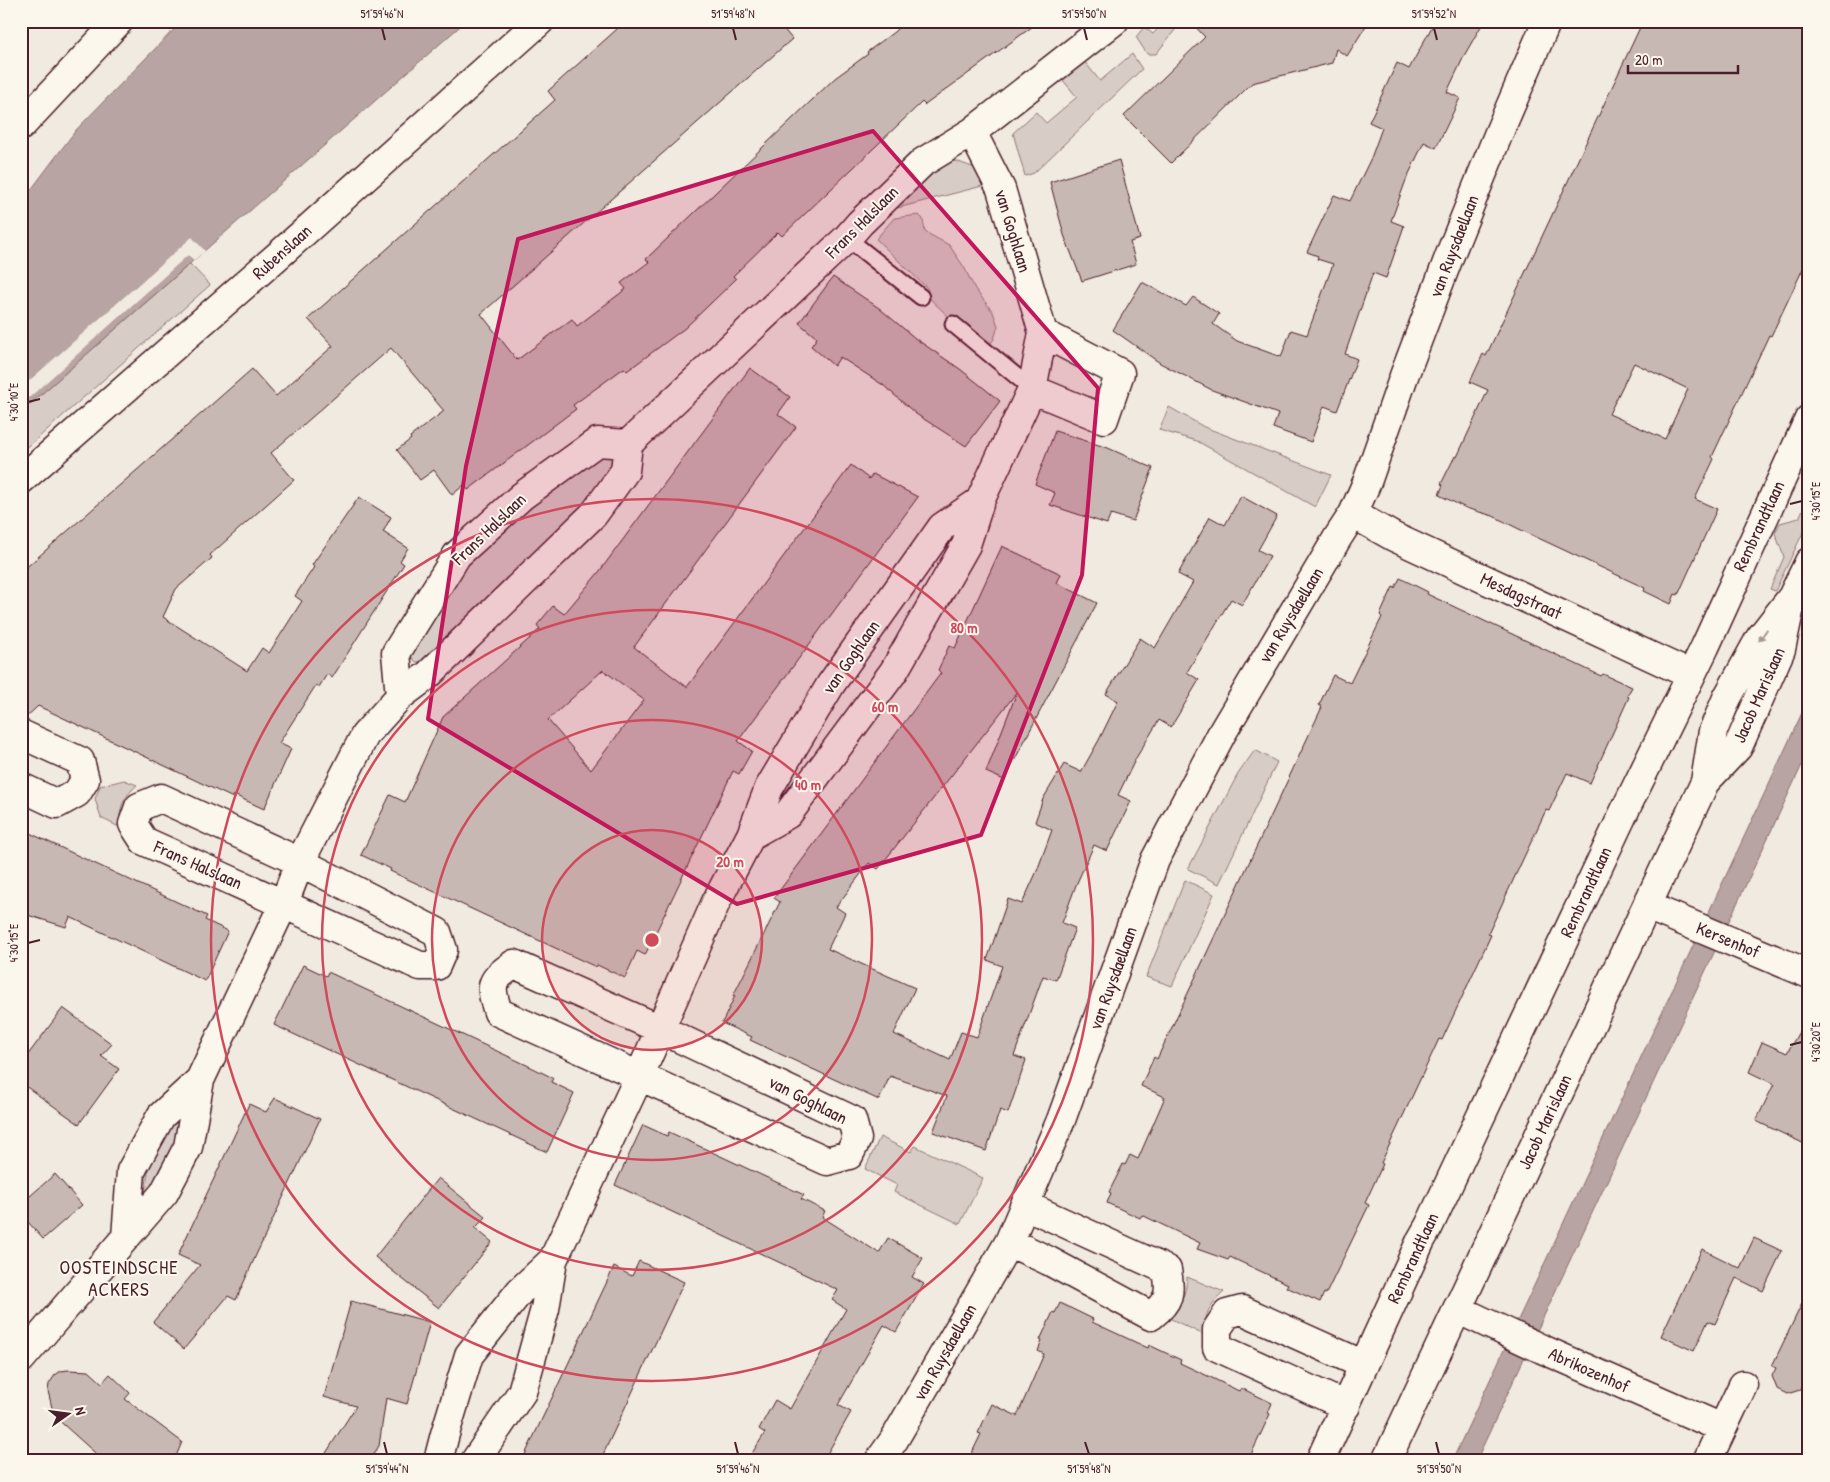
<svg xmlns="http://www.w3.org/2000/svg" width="1830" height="1482" viewBox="0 0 1830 1482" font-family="'Patrick Hand',sans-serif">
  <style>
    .green { fill: #d8ccc6; stroke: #917678 }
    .water { fill: #b8a4a2; stroke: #8c6f72 }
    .pier { fill: #f0eae0 }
    .building { fill: #c8b8b3; stroke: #4a1f2b; fill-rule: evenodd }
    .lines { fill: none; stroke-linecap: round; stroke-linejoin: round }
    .lane-casing { stroke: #4a1f2b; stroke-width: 19 }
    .street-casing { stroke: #4a1f2b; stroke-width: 31 }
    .secondary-casing { stroke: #4a1f2b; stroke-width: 31 }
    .lane { stroke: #fbf7ec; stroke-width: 15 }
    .street { stroke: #fbf7ec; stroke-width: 28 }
    .secondary { stroke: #fbf7ec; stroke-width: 28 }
    .oneway { fill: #ab9695 }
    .marked { fill: #c2185b; fill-opacity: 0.2; stroke: #c2185b; stroke-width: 4; stroke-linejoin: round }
    .ticks { fill: none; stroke: #4a1f2b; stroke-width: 2 }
    .ring { fill: none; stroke: #d1495b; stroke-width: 2.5 }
    .labels { text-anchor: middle; stroke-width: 4; stroke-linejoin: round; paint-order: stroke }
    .street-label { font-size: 18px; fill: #4a1f2b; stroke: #fbf7ec }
    .neighbourhood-label { font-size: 19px; letter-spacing: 1px; fill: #4a1f2b; stroke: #fbf7ec }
    .centre { fill: #d1495b; stroke: #fbf7ec; stroke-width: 2.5 }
    .ring-label { font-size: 15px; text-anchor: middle; font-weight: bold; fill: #d1495b; stroke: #fbf7ec; stroke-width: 4; stroke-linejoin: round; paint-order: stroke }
    .neatline { fill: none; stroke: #4a1f2b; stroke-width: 2 }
    .ticks-label { font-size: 12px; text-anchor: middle; fill: #4a1f2b }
  </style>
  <rect width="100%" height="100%" fill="#f0eae0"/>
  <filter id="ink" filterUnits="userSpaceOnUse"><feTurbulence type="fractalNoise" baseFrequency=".02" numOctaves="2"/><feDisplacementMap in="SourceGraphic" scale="10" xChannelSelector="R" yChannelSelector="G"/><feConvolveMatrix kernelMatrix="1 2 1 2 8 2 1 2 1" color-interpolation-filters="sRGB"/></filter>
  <g filter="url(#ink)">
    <path class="green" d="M1165 21H1182L1156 54H1147L1136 37 1144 27 1153 34Z
      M1132 54 1142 69 1034 173 1025 176 1013 133 1036 112 1046 123 1077 97 1061 78 1084 61 1100 81Z
      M956 161 975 168 986 185 886 211 935 163Z
      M919 215 923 219 925 232 949 245 964 267 975 289 993 312 998 326 994 339 987 348 955 316 951 319 925 294 928 289 876 239 894 218Z
      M190 264 210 285 21 453V412Z
      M1169 407 1204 427 1331 475 1315 507 1197 441 1159 430Z
      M608 454 612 460 614 466 566 530 423 662H416L410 655 471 557 495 530 599 456Z
      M1809 496V520L1775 591 1770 589 1784 557 1775 533 1780 523 1799 518Z
      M1255 750 1277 762 1219 884 1188 869 1238 774Z
      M124 780 137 785C122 799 120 807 119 827L101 818 95 799 100 786Z
      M1185 880 1214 894 1172 986 1146 977Z
      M189 1101 179 1140 163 1172 145 1193 149 1165 165 1130Z
      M880 1137 911 1152 915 1146 983 1178 960 1224 894 1192 897 1185 865 1169Z
      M1187 1277 1224 1292C1208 1306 1205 1314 1204 1335L1167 1317C1181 1303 1186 1296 1187 1277Z"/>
    <path class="water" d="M182 21H466L21 412V203L76 130Z
      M1809 698V750L1476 1461H1452Z"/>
    <path class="pier" d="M192 237 205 251 194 260 188 255 21 405V388Z"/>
    <path class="building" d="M626 21H777L792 39 481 314 517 360 572 319 577 326 626 289 621 283 649 262 646 259 835 78 868 54 867 52 894 32 905 21H1040L925 105 922 102 782 236 778 232 733 276 736 279 685 328 627 371 624 368 573 405 576 409 468 490 464 485 452 495 434 470 420 480 397 450 411 439 410 437 444 411 391 348 271 453 294 480 210 555 212 558 176 589 163 617 247 671 262 648 269 653 302 601 295 596 314 567 312 565 359 497 391 517 383 532 408 548 400 561 404 564 332 678 327 674 319 687 316 685 279 743 291 749 264 809 234 795 233 798 38 706 24 719H21V572L252 369 276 396 333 346 308 319 555 100 548 91Z
      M1190 21H1369L1347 56 1336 49 1332 63 1252 83 1171 163 1124 116 1205 37Z
      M1435 21H1484L1465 54 1447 92 1460 98 1436 148 1424 142 1406 180 1391 221 1404 226 1386 278 1373 273 1345 354 1357 359 1337 411 1324 406 1311 442 1273 428 1278 414 1212 390 1160 363 1113 330 1142 282 1186 306 1193 297 1219 314 1213 324 1237 341 1281 357 1291 330 1307 335 1333 264 1317 259 1318 256 1307 252 1334 195 1350 201 1371 158 1382 128 1369 122 1397 63 1409 69Z
      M1643 21H1809V256L1771 336 1769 335 1712 457 1714 459 1695 499 1717 509 1678 595 1675 594 1671 604 1644 591 1645 588 1519 529 1493 516 1466 508 1439 495 1443 485 1441 484 1455 456 1457 457 1488 390 1470 382 1483 354 1486 356ZM1634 363 1688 389 1665 439 1609 414Z
      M1119 160 1140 239 1130 242 1136 264 1082 281 1064 235 1050 182Z
      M833 277 879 308 916 339 960 369 1000 401 966 446 916 414 883 385 840 357 834 366 811 346 817 338 799 323Z
      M750 368 790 397 778 414 796 427 634 647 687 687 851 465 869 479 873 474 918 497 738 741 752 751 739 774 733 771 645 955 637 951 625 978 597 965 596 967 390 871 391 869 361 855 390 795 405 802 443 717 540 629 537 625 553 606 564 614 599 572ZM603 670 644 700 591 770 548 720Z
      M1055 431 1108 448 1153 468 1133 521 1111 514 1107 524 1050 505 1055 493 1035 484Z
      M1241 496 1277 516 1258 550 1270 556 1242 605 1231 599 1187 672 1199 680 1171 727 1159 720 1136 758 1118 795 1131 801 1107 851 1094 845 1076 885 1062 923 1075 928 1056 980 1043 976 1014 1056 1026 1060 1008 1113 1000 1110 986 1151 933 1132 947 1096 890 1076 879 1100 750 1040 752 1037 722 1023 735 996H733L780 902 774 898 941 673 938 670 949 646 955 648 1002 546 1061 574 1057 583 1097 603 1004 780 986 772 1017 692 878 869 869 863 836 907 845 913 828 949 915 988 894 1034 950 1060 961 1032 977 1037 1002 966 987 960 1008 899 1022 904 1037 871 1052 830 1035 822 1043 799 1064 764 1081 772 1099 740 1118 701 1106 694 1140 638 1155 648 1193 582 1178 574 1210 517 1225 525Z
      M1400 578 1428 592 1427 594 1578 665 1601 676 1603 674 1632 687 1627 696 1629 697 1590 783 1567 773 1549 811 1546 810 1488 934 1491 935 1442 1040 1439 1039 1381 1163 1383 1164 1365 1203 1369 1205 1326 1294 1324 1293 1320 1302 1286 1287 1288 1284 1230 1257 1228 1260 1197 1249 1200 1243 1142 1215 1140 1218 1107 1203 1111 1193 1109 1192 1123 1164 1125 1165 1130 1155 1138 1159 1165 1097 1141 1086 1154 1057 1157 1059 1180 1010 1322 707 1319 705 1333 675 1350 683 1382 617 1380 615 1393 587 1395 588Z
      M21 829 207 916 205 920 228 931 205 981 70 917 66 927 21 913Z
      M303 965 326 976 328 972 531 1067 553 1078 551 1082 574 1093 547 1152 274 1025Z
      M63 1008 112 1044 101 1056 119 1069 79 1124 21 1083V1064Z
      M1809 1014V1146L1756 1121 1774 1084 1749 1072 1762 1042 1787 1053Z
      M275 1098 320 1119 256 1255 236 1300 228 1296 184 1349 153 1322 200 1265 178 1255 249 1104 266 1112Z
      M643 1125 667 1136 669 1132 804 1195 801 1199 825 1211 822 1217 879 1253 888 1238 923 1258 912 1277 924 1284 896 1332 884 1325 838 1405 851 1412 823 1461H747L765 1433 759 1429 775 1400 790 1409 846 1309 832 1300 838 1290 615 1185Z
      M55 1174 82 1205 43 1239 21 1214V1204Z
      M438 1178 486 1217 475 1228 492 1242 439 1308 375 1257Z
      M1754 1238 1782 1251 1763 1291 1736 1278 1715 1324 1708 1321 1694 1351 1661 1336 1702 1249 1740 1268Z
      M639 1261 684 1282 600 1461H522L614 1267 632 1276Z
      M1809 1289V1372L1800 1390 1787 1394 1777 1389 1772 1376 1776 1368 1772 1366Z
      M351 1301 430 1322 407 1404 386 1398 379 1446 369 1461H321L356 1406 324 1397Z
      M1060 1303 1093 1319 1092 1322 1148 1348 1149 1345 1181 1360 1180 1363 1210 1377 1239 1391 1241 1388 1272 1403 1268 1413 1270 1414 1248 1461H968L981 1434 978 1433 992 1404 1017 1416 1044 1354 1038 1351 1042 1341 1040 1340 1053 1312 1055 1313Z
      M68 1370 89 1371 102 1383 110 1374 130 1393 125 1399 182 1442 174 1461H104L54 1416 48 1391 49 1384 55 1375 61 1371Z"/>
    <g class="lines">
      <defs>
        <path id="lane" d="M847 238 921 297
          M953 324 1032 389"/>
        <path id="street" d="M21 126 119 21
          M1032 389 1104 419 1120 373 1043 333
          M21 480 281 253 540 21
          M1353 514 1394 537 1691 675
          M400 696 396 653 457 555 522 496 597 442 628 444
          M21 734 80 761 85 780 77 793 57 804 21 787
          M161 798 300 862 437 932 443 950 436 966H420L144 841 133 824 139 807Z
          M751 835 769 788 831 684 942 527 980 501
          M1647 906 1809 974
          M514 964 660 1029 852 1120 857 1139 849 1155 827 1161 498 1012C489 984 490 981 514 964Z
          M126 1237 131 1171 161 1116 200 1080
          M1009 1242 1049 1261 1151 1316C1170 1301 1171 1293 1167 1270L1025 1205
          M1457 1309 1542 1349 1722 1428
          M21 1359 164 1193 188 1147 200 1080 284 903 300 862 365 735 400 696 428 675 594 514 625 471 628 444 847 238 860 223 923 162 972 132 1114 21
          M1346 1406 1217 1347V1329L1227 1314 1242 1310 1364 1365
          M438 1461 445 1434 469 1355 520 1291 553 1260
          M475 1461 522 1392 545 1309 553 1260 639 1077 716 902 751 835 788 814 894 671 966 545 980 501 1032 389 1043 333 1001 189 972 132
          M879 1461 894 1440 1009 1242 1061 1120 1155 860 1222 733 1338 537 1353 514 1367 482 1404 376 1451 252 1498 135 1547 21
          M1320 1461 1421 1240 1429 1226 1627 806 1705 647 1809 419
          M1707 1461 1743 1385"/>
        <path id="secondary" d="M1705 782 1738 747 1781 649 1791 602
          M1386 1461 1705 782 1713 731 1727 698 1760 638 1792 597 1809 562"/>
      </defs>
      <use href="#lane" class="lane-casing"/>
      <use href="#street" class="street-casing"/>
      <use href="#secondary" class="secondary-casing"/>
      <use href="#lane" class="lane"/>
      <use href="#street" class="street"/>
      <use href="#secondary" class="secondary"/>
    </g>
    <defs><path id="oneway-solid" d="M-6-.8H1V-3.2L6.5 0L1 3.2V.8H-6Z" transform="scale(1.25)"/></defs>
    <use class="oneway" href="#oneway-solid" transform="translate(1763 635) rotate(125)"/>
  </g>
  <path class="marked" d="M873 131 1098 388 1082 575 981 835 737 904 428 719 466 466 518 239Z"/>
  <path class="ticks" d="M382 28 385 40M733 28 736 40M1084 28 1087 40M1434 28 1437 40M28 402 40 399M1790 504 1802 501M28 943 40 940M1790 1045 1802 1042M384 1442 387 1454M735 1442 738 1454M1085 1442 1089 1454M1436 1442 1439 1454"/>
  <circle cx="652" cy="940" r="110" fill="#d1495b" fill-opacity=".12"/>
  <g class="ring">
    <circle cx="652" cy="940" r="110"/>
    <circle cx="652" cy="940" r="220"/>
    <circle cx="652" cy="940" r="330"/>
    <circle cx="652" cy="940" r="441"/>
  </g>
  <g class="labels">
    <g class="street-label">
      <text transform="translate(862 222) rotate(-45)" y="6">Frans Halslaan</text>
      <text transform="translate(1013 231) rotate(73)" y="6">van Goghlaan</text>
      <text transform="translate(1454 246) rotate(-69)" y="6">van Ruysdaellaan</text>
      <text transform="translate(282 252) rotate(-42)" y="6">Rubenslaan</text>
      <text transform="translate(1759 526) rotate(-65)" y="6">Rembrandtlaan</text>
      <text transform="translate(489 529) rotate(-44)" y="6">Frans Halslaan</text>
      <text transform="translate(1521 596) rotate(25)" y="6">Mesdagstraat</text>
      <text transform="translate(1291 615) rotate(-59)" y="6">van Ruysdaellaan</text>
      <text transform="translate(851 657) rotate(-55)" y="6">van Goghlaan</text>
      <text transform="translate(1759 695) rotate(-66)" y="6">Jacob Marislaan</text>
      <text transform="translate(198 865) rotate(24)" y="6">Frans Halslaan</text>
      <text transform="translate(1586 892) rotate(-65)" y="6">Rembrandtlaan</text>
      <text transform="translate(1728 940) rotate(23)" y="6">Kersenhof</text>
      <text transform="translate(1113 978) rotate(-70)" y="6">van Ruysdaellaan</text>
      <text transform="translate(808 1100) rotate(27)" y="6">van Goghlaan</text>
      <text transform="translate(1545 1122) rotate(-65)" y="6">Jacob Marislaan</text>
      <text transform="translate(1413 1258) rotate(-65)" y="6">Rembrandtlaan</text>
      <text transform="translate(945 1352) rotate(-60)" y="6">van Ruysdaellaan</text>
      <text transform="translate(1589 1370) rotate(24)" y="6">Abrikozenhof</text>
    </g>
    <g class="neighbourhood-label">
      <text x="119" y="1274">OOSTEINDSCHE<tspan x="119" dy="22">ACKERS</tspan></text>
    </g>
  </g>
  <circle cx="652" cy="940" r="8" class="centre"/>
  <g class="ring-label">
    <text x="964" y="633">80 m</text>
    <text x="885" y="712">60 m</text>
    <text x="808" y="790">40 m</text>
    <text x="730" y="867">20 m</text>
  </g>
  <rect width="1830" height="1482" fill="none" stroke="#fbf7ec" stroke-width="55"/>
  <g transform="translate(68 1414) rotate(76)" stroke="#fbf7ec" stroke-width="4" paint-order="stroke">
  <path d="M0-4L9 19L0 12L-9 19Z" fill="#4a1f2b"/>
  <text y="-8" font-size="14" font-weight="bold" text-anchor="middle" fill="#4a1f2b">N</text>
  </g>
  <path d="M1628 65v8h110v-8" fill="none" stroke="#4a1f2b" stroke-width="2.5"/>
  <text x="1635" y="65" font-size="15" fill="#4a1f2b" stroke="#fbf7ec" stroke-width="4" paint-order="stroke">20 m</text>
  <rect x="28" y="28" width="1774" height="1426" class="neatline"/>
  <g class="ticks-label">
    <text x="382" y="18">51°59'46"N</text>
    <text x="733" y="18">51°59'48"N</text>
    <text x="1084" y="18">51°59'50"N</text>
    <text x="1434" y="18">51°59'52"N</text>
    <text transform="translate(14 402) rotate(-90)" y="4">4°30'10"E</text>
    <text transform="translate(1816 501) rotate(-90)" y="4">4°30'15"E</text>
    <text transform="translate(14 943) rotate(-90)" y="4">4°30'15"E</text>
    <text transform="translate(1816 1042) rotate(-90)" y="4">4°30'20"E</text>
    <text x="387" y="1473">51°59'44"N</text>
    <text x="738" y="1473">51°59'46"N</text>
    <text x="1089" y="1473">51°59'48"N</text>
    <text x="1439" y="1473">51°59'50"N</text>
  </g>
</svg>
